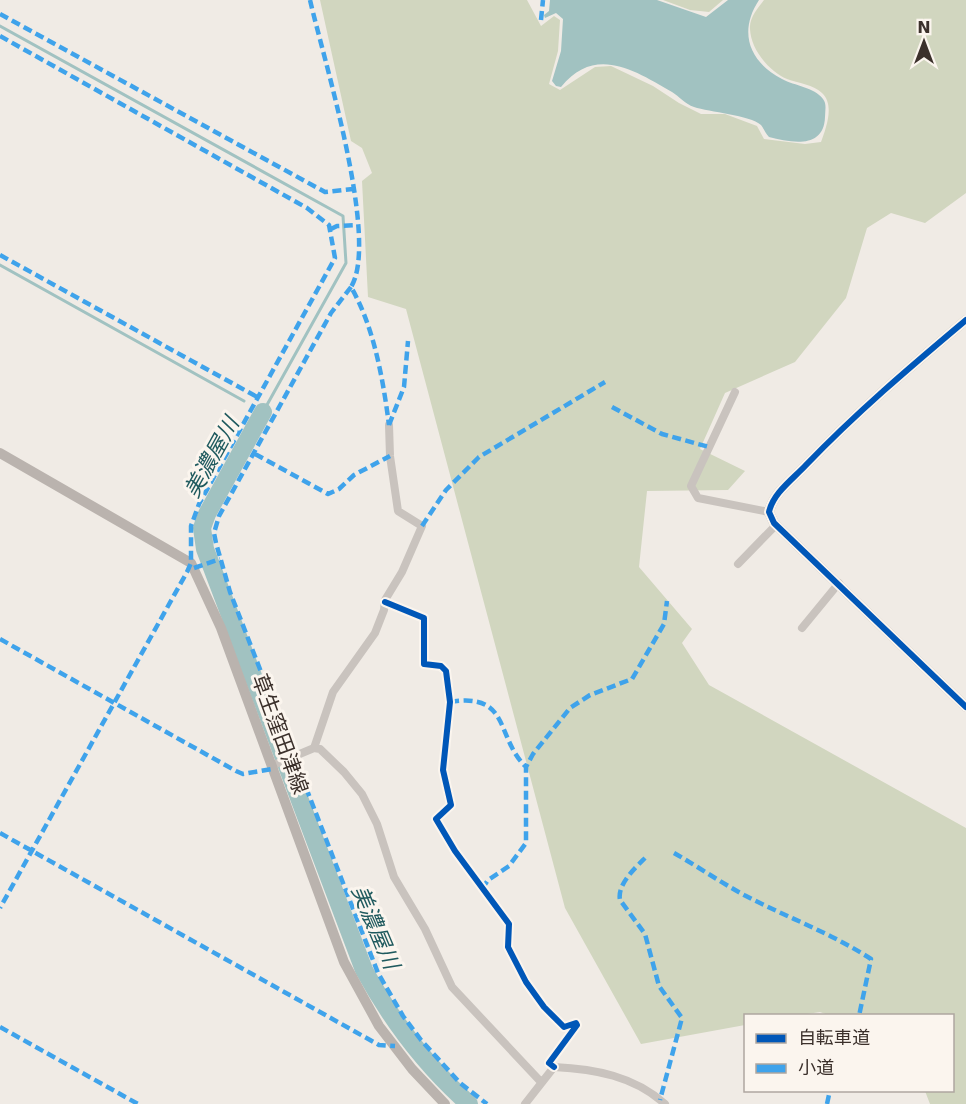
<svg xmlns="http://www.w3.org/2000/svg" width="966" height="1104" viewBox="0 0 966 1104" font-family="'DejaVu Sans','Noto Sans JP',sans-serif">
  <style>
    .green { fill: #d1d6bf }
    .water { fill: #a1c2c1 }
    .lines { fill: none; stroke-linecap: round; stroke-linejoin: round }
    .stream { stroke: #a1c2c1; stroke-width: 3 }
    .river { stroke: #a1c2c1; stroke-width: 18 }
    .street { stroke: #c9c3be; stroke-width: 8 }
    .secondary { stroke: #bab3ae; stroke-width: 10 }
    .quiet { stroke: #3fa3eb; stroke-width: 4.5; stroke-dasharray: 9 4.5; stroke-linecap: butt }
    .cycleway-casing { stroke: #fbf5ee; stroke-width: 10 }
    .cycleway { stroke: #0057b8; stroke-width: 6 }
    .labels { text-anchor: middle; stroke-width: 6; stroke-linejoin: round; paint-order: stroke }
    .street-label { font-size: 21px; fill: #3b302b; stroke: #fbf5ee }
    .water-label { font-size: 22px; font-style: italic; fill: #1f5a5e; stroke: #fbf5ee }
  </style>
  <rect width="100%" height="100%" fill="#f0ebe5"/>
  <path class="green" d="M320 0H527L541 26 554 16 560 20 558 51 549 84 560 90 595 67 611 66 653 86 679 103 701 114H725L757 126 764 139 805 144 821 142C826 128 835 105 822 93 814 85 798 83 787 79 769 71 751 50 750 29 749 18 758 8 764 0H966V193L925 223 891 213 867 228 846 298 795 362 725 393 700 449 745 471 728 490 647 491 639 567 692 629 682 643 709 685 966 828V1104H930L925 1091 952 1090V1016H831L820 1012 801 1015 746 1016 745 1025 641 1044 565 908 406 309 368 297 362 181 372 173 362 148 351 141Z
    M663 0H723L709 12 690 10Z"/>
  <path class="water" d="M550 0H657L706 17 728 0H759C738 32 749 62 782 79 795 86 814 87 823 99 827 104 825 111 825 117 824 149 792 143 769 137 766 134 764 129 761 125 750 115 709 112 694 107 685 104 680 97 672 92 634 70 595 45 561 87L556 86 552 81 561 51 563 19 556 13 545 18 544 15 549 11Z"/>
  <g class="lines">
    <path class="stream" d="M0 26 343 216 346 263 263 412 259 410
      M0 265 244 401"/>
    <path class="river" d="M263 412 207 514 202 528 205 549 364 970C392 1021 426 1066 469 1104"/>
    <path class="street" d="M735 392 691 486 698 498 769 512
      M738 564 776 525
      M385 602 424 618V664L441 666 446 671 450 702 443 770 451 805 436 819 455 851 509 924 508 947 526 982 544 1007 564 1027 576 1023 577 1025 549 1063 554 1067
      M802 628 839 583
      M314 748 320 749 344 772 362 794 377 824 394 877 425 929 452 987 541 1082
      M271 766 314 748 333 692 375 633 384 610 385 600 402 572 422 526 398 511 390 456 389 425
      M525 1104 554 1067C595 1069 634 1076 665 1104"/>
    <path class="secondary" d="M966 320C910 367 856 413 806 465 793 479 773 493 769 512L774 523 966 707
      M0 453 191 563 221 628 344 962 379 1026 412 1069 445 1104"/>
    <path class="quiet" d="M310 0C323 57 380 240 351 287 374 327 383 379 389 425
      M0 14 325 192 353 189
      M541 20 543 0
      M0 36 307 208 329 225 335 258 199 504 191 526V563L187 572 0 908
      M331 229 337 226 357 225
      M0 255 259 398
      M351 287 331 313 219 516 214 533 216 543 230 592 378 973 403 1016 421 1040 460 1083 487 1104
      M612 407 662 434 709 447
      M389 425 404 387 408 341
      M255 454 328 494 339 489 354 475 390 456
      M422 526 446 490 479 457 605 382
      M194 568 220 559
      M0 639 236 771 243 774 272 769
      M450 702C511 692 495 737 526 767
      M0 833 379 1045 395 1046
      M674 853C697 866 720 882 744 895 786 917 831 933 871 959L859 1016
      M645 858C634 869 617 885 620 900L645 934 659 986 682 1018 660 1100
      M482 889 488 880 509 866 526 843V767L533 754 570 708 590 695 632 679 664 624 667 601
      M0 1027 138 1104
      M827 1104 830 1090"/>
    <defs>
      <path id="cycleway" d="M966 320C910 367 856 413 806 465 793 479 773 493 769 512L774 523 966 707
        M385 602 424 618V664L441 666 446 671 450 702 443 770 451 805 436 819 455 851 509 924 508 947 526 982 544 1007 564 1027 576 1023 577 1025 549 1063 554 1067"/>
    </defs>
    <use href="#cycleway" class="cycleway-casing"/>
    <use href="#cycleway" class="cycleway"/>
  </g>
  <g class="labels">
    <g class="street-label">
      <text transform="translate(280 734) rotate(70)" y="7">草生窪田津線</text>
    </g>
    <g class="water-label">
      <text transform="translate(211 457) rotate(-61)" y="8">美濃屋川</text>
      <text transform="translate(376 927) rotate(67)" y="8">美濃屋川</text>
    </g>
  </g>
  <rect x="744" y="1014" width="210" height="78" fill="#fbf5ee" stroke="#aea6a0" stroke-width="1.5"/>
  <rect x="756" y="1034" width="30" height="9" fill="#0057b8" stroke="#aea6a0" stroke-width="1.5"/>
  <text x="798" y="1044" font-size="18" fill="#3b302b">自転車道</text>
  <rect x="756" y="1064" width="30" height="9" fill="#3fa3eb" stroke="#aea6a0" stroke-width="1.5"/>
  <text x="798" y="1074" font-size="18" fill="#3b302b">小道</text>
  <g transform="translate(924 42)" stroke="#fbf5ee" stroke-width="4.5" paint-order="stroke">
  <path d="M0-4.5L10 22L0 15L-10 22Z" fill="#3b302b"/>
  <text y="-9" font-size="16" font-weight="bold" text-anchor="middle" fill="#3b302b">N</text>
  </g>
</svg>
